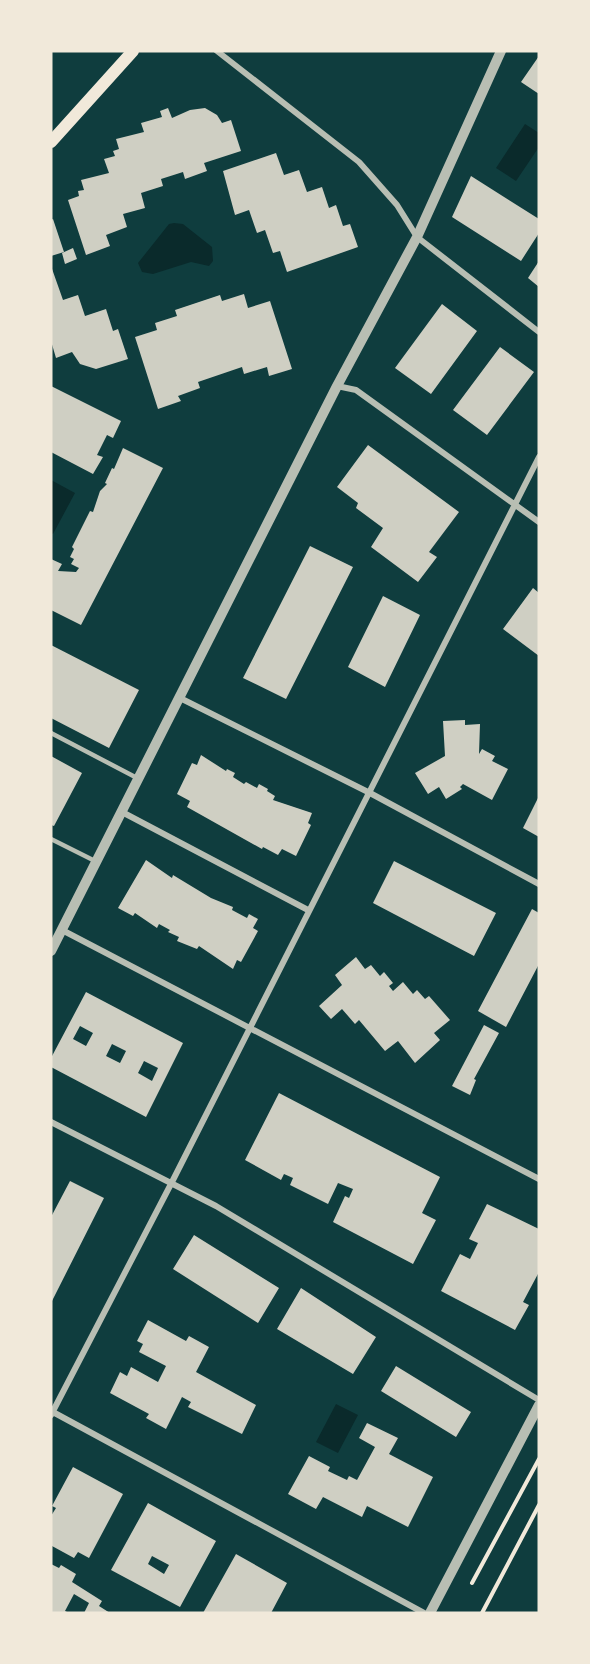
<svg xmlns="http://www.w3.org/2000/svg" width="590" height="1664" viewBox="0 0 590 1664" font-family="Mulish,sans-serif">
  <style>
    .water { fill: #0a2a2b }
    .building { fill: #cfcfc3; fill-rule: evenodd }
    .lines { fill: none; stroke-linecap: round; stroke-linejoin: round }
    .path { stroke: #f1e9da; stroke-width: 4 }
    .service { stroke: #b8beb3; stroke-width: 4.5 }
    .minor { stroke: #b8beb3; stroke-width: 6 }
    .tertiary { stroke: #b8beb3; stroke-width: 10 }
    .secondary { stroke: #f1e9da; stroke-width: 12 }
  </style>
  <rect width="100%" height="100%" fill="#0f3d3e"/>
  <path class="water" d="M525 124 539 133V147L516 181 496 168Z
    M174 223 183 224 212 247 213 261 209 266 191 262 153 274 142 272 138 263 169 224Z
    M51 480 75 493 53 534 51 533Z
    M336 1404 358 1415 338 1453 316 1442Z"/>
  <path class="building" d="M539 56V94L521 82Z
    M168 108 172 118 190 110 205 108 217 115 222 123 231 120 241 151 204 163 207 171 185 179 183 172 161 179 163 186 141 193 145 208 123 214 127 227 106 235 110 246 86 255 68 200 79 196 78 191 84 190 81 180 109 173 104 159 115 156 113 151 119 149 116 139 144 132 141 123 162 117 160 111Z
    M276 153 284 175 299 170 307 192 322 187 329 208 336 205 343 226 350 224 358 247 287 272 280 251 273 253 265 230 257 233 249 210 235 215 223 171Z
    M471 176 539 219V233L521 261 452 217Z
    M53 219 64 252 51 256V220Z
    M73 248 77 259 65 264 62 253Z
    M539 261V287L528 278Z
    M51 266 63 300 78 295 85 316 106 309 113 331 118 329 128 359 96 369 80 364 72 352 56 358 51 341Z
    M244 294 248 308 270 301 292 369 269 376 267 367 244 374 242 367 198 382 200 388 178 396 181 401 158 409 135 337 157 330 155 323 177 316 175 310 220 295 222 301Z
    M442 304 477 331 431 394 395 368Z
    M500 347 534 372 487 435 453 410Z
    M51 386 121 421 113 438 107 435 97 455 103 457 93 474 51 452Z
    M368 445 459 512 429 552 437 557 418 582 371 547 383 528 356 508 358 503 337 487Z
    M123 448 163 468 81 625 51 610V559L62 564 58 571 76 572 79 568 71 564 74 559 70 557 74 549 72 547 90 511 93 512 100 491 107 484 105 483 112 468 114 469Z
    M310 546 353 567 286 699 243 678Z
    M533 588 539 593V656L503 629Z
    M383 596 420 615 385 687 348 667Z
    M51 645 139 690 109 748 51 718Z
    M465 720V725L480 724 479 754 482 749 495 756 492 761 508 769 492 800 463 784 460 787 462 789 446 799 439 787 428 794 415 773 445 756 443 721Z
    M201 755 226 771 227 769 235 773 233 777 244 784 246 782 257 788 259 784 268 789 267 791 275 796 273 800 312 813 308 823 311 825 296 856 282 849 278 855 263 847 262 849 187 807 190 801 177 794 192 763 197 765Z
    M51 756 82 773 54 826 51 825Z
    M539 796V837L523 828Z
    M146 860 172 878 173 875 211 898 233 907 232 910 247 918 249 914 258 919 253 928 258 931 241 962 237 960 233 969 199 946 197 949 177 941 179 937 168 932 170 930 159 924 157 928 135 913 133 916 118 908Z
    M394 861 496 913 474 956 373 903Z
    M532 909 539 913V964L506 1027 478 1011Z
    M356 957 365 969 371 965 380 976 384 972 393 983 389 986 393 991 403 982 413 994 417 990 425 999 429 996 450 1020 434 1033 440 1040 415 1063 398 1041 385 1051 359 1020 355 1024 342 1009 331 1019 319 1006 342 985 335 975Z
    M86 992 183 1043 146 1117 51 1067V1058ZM80 1026 93 1033 86 1046 73 1039ZM112 1044 126 1051 120 1063 106 1056ZM144 1061 158 1068 152 1081 138 1073Z
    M484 1025 499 1033 474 1079 476 1080 470 1095 452 1086Z
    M279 1093 440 1177 422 1213 436 1220 413 1264 333 1222 345 1196 349 1198 353 1189 338 1183 328 1204 290 1185 293 1178 284 1174 281 1180 245 1160Z
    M70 1181 104 1198 51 1303V1217Z
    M487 1204 539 1229V1272L523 1302 529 1305 515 1330 441 1291 460 1254 470 1259 478 1243 469 1239Z
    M194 1235 279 1288 258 1323 173 1269Z
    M301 1288 376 1337 353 1374 277 1329Z
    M148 1320 186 1341 189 1336 209 1347 196 1372 256 1405 242 1434 188 1407 191 1402 182 1397 166 1429 146 1418 149 1414 110 1393 120 1372 127 1376 131 1367 158 1382 166 1366 139 1352 143 1344 137 1341Z
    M396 1366 471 1412 456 1437 381 1391Z
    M367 1423 398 1438 389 1454 433 1477 408 1527 367 1506 362 1517 323 1497 316 1509 288 1494 309 1456 330 1467 328 1471 347 1480 349 1476 357 1480 375 1447 359 1438Z
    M73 1467 123 1494 89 1558 78 1552 74 1558 52 1546 51 1516 56 1508 52 1506Z
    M148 1503 216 1541 180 1607 111 1570ZM152 1556 169 1565 164 1574 148 1564Z
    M236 1554 287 1583 271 1613H203Z
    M51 1564 59 1568 61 1565 76 1574 72 1582 102 1601 99 1606 110 1613H84L89 1603 74 1594 65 1611 69 1613H51Z"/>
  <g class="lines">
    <path class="path" d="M472 1583 539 1459
      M482 1613 539 1505"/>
    <path class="service" d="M51 733 139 779
      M51 839 97 862"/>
    <path class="minor" d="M217 51 359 162 397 205 417 237 539 332
      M337 386 356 390 539 522
      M180 698 370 793 539 884
      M122 812 308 910
      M62 930 539 1179
      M51 1122 216 1206 539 1400
      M51 1411 424 1613
      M51 1415 172 1182 539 457"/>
    <path class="tertiary" d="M51 951 337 386 417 237 501 51
      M430 1613 539 1405"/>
    <path class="secondary" d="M51 142 133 51"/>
  </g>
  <rect width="590" height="1664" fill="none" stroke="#f1e9da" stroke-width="105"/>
</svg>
